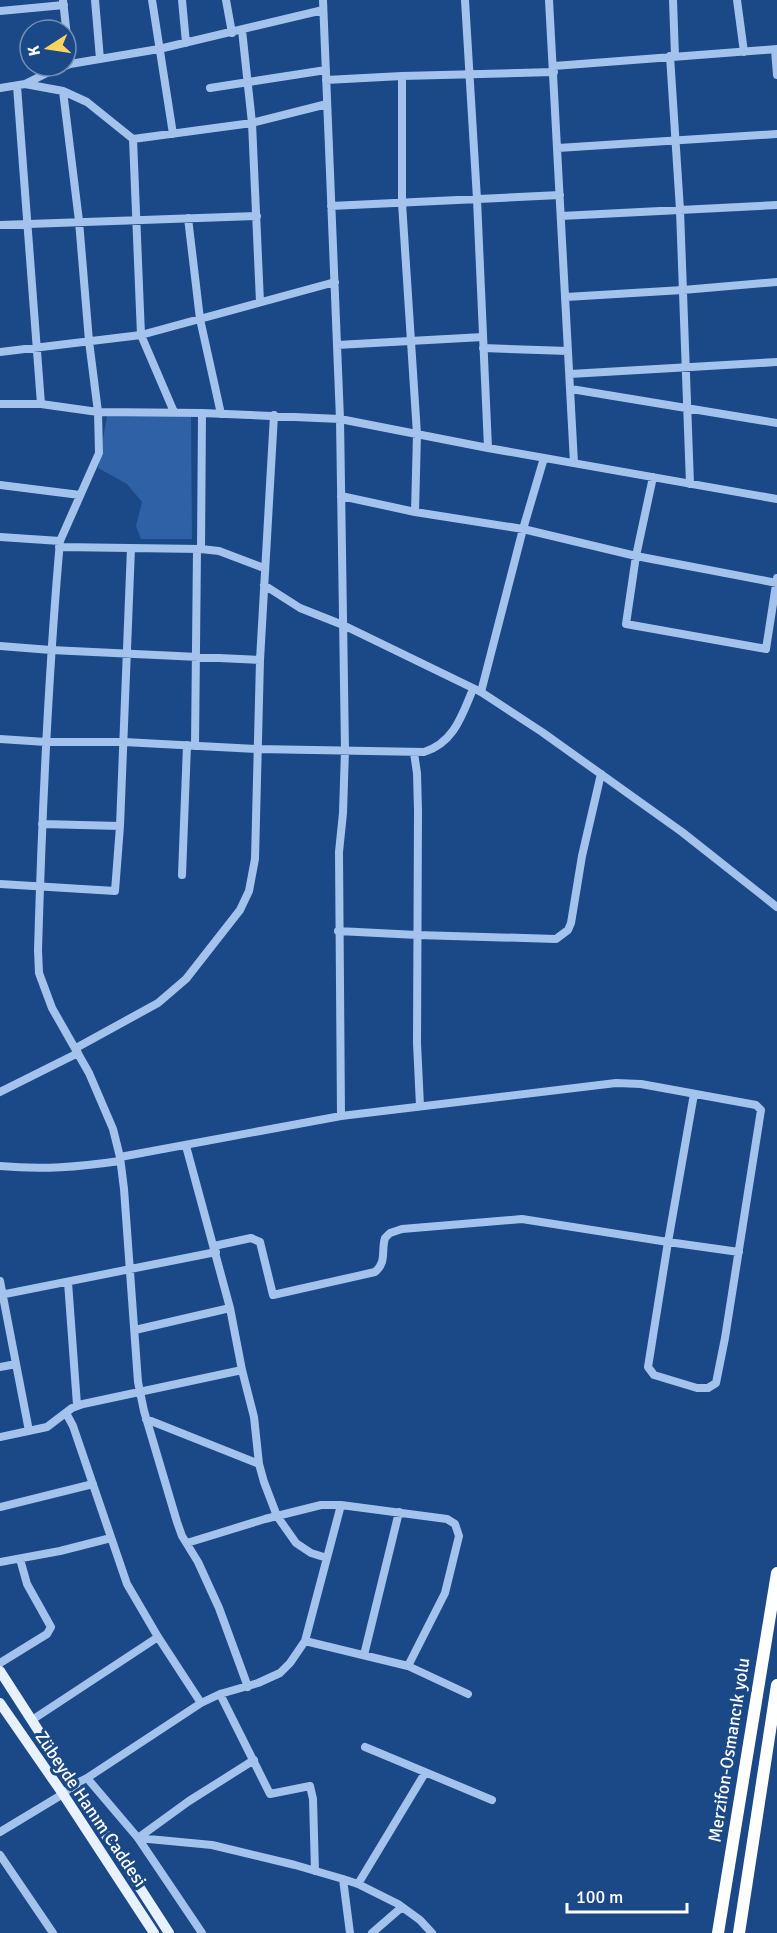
<svg xmlns="http://www.w3.org/2000/svg" width="777" height="1933" viewBox="0 0 777 1933" font-family="Signika,sans-serif">
  <style>
    .green { fill: #2e61a5 }
    .lines { fill: none; stroke-linecap: round; stroke-linejoin: round }
    .minor { stroke: #a3c3ec; stroke-width: 8 }
    .major { stroke: #e8f1ff; stroke-width: 10 }
    .highway { stroke: #fff; stroke-width: 12 }
    .labels { text-anchor: middle; stroke-width: 6; stroke-linejoin: round; paint-order: stroke }
    .street-label { font-size: 18px; fill: #fff; stroke: #1b4887 }
  </style>
  <rect width="100%" height="100%" fill="#1b4887"/>
  <path class="green" d="M107 416H191L192 539H141L136 526 142 502 127 484 98 468Z"/>
  <g class="lines">
    <path class="minor" d="M63 0 70 64
      M95 0 100 59
      M152 0 173 134
      M182 0 186 43
      M226 0 232 33
      M323 0 340 419 345 750 343 813 339 852 341 1116
      M465 0 477 199 488 448
      M549 0 574 463
      M673 0 675 56
      M737 0 744 52
      M0 11 64 5
      M242 30 252 123 260 302
      M775 50 777 75
      M670 56 680 210 690 484
      M554 66 777 49
      M402 76V203L417 434 415 512
      M326 80 402 76 554 72
      M25 84 47 73 70 64 159 49 323 10
      M17 86 41 404
      M0 88 25 84 63 91 87 102 133 139 252 123 327 104
      M210 88 326 70
      M133 139 141 335 174 412
      M558 148 777 134
      M331 206 560 195
      M561 216 777 205
      M188 218 200 319 221 414
      M0 225 257 216
      M566 297 683 290 777 282
      M337 345 483 337
      M483 348 568 351
      M0 352 141 335 335 282
      M570 374 777 362
      M571 389 777 423
      M0 404H41L98 412 202 413 340 419 488 448 777 499
      M653 477 636 556 626 624 766 649 777 578
      M0 485 80 495
      M341 496 415 512 523 529 636 556 777 583
      M0 537 60 541 99 453 98 412 89 341 79 221 63 91
      M60 541C48 677 42 814 38 950L39 973 52 1008 89 1073 113 1129 120 1157 124 1189 138 1382 144 1411 177 1522 182 1536 198 1562 219 1608 248 1687
      M59 547 201 549 219 551 264 568
      M201 549 202 413
      M264 585 300 608 343 625 481 692 542 732 682 832 777 907
      M0 646 51 650 260 660
      M481 692 523 529 544 458
      M0 739 46 742H124L257 749 424 752C454 743 462 715 473 689
      M195 746 197 549
      M414 753 417 773 418 811 417 1043 420 1106
      M42 824 120 826
      M182 875 187 745
      M0 884 115 891 120 826 131 548
      M338 931 417 935 556 939 568 930 571 923 582 856 601 774
      M76 1048 158 1003 186 979 240 910 249 891 255 859 260 660 274 415
      M0 1092 78 1053
      M694 1094 668 1242 739 1252
      M186 1146 230 1308 242 1370 254 1417 259 1464 264 1482 277 1516 296 1543 311 1553 327 1558
      M120 1157 341 1116 616 1083 641 1084 756 1105 761 1110 725 1338 716 1383 708 1388H697L654 1375 648 1367 668 1242 522 1219 402 1229 390 1233 385 1238C381 1251 387 1262 375 1272L273 1295 260 1242 251 1238 214 1246
      M0 1166C43 1170 78 1167 120 1161
      M0 1281 29 1431
      M68 1282 77 1405
      M0 1295 216 1252
      M135 1330 230 1308
      M0 1367 16 1364
      M66 1413 73 1426 127 1584 158 1637 201 1703
      M146 1419 259 1464
      M0 1437 47 1427 72 1408 83 1404 242 1370
      M0 1507 93 1484
      M187 1543 265 1519 321 1505H341L447 1519 455 1524 459 1536 445 1593 408 1666
      M0 1562 60 1551 111 1538
      M305 1641 408 1666 468 1694
      M364 1655 399 1512
      M0 1663 47 1634 51 1627 27 1584 20 1559
      M220 1694 270 1794 310 1786 313 1799 315 1871
      M32 1720 158 1637
      M365 1747 492 1800
      M87 1778 138 1838 202 1933
      M0 1832 63 1794 73 1785 87 1778 201 1703 220 1694 258 1683 280 1673 290 1663 305 1641 341 1505
      M138 1838 212 1845 295 1865 343 1879 358 1884 398 1904 420 1920 432 1933
      M138 1838 189 1801 254 1760
      M0 1855 53 1933
      M343 1879 350 1933
      M358 1884 425 1773
      M372 1933 402 1907"/>
    <path class="major" d="M0 1671 169 1933
      M0 1703 63 1794 154 1933"/>
    <path class="highway" d="M718 1933 777 1573
      M739 1933 777 1685"/>
  </g>
  <g class="labels">
    <g class="street-label">
      <text transform="translate(729 1750) rotate(-81)" y="6">Merzifon-Osmancık yolu</text>
      <text transform="translate(91 1809) rotate(56)" y="6">Zübeyde Hanım Caddesi</text>
    </g>
  </g>
  <g transform="translate(48 48) rotate(258)"><circle r="28" fill="#1b4887" stroke="#7691b7" stroke-width="1.5"/>
  <path d="M0-4.5L10 22L0 15L-10 22Z" fill="#fdd360"/>
  <text y="-9" font-size="16" font-weight="bold" text-anchor="middle" fill="#ffffff">K</text>
  </g>
  <path d="M567 1903v9h120v-9" fill="none" stroke="#ffffff" stroke-width="3"/>
  <text x="576" y="1903" font-size="18" fill="#ffffff" stroke="#1b4887" stroke-width="4.5" paint-order="stroke">100 m</text>
</svg>
